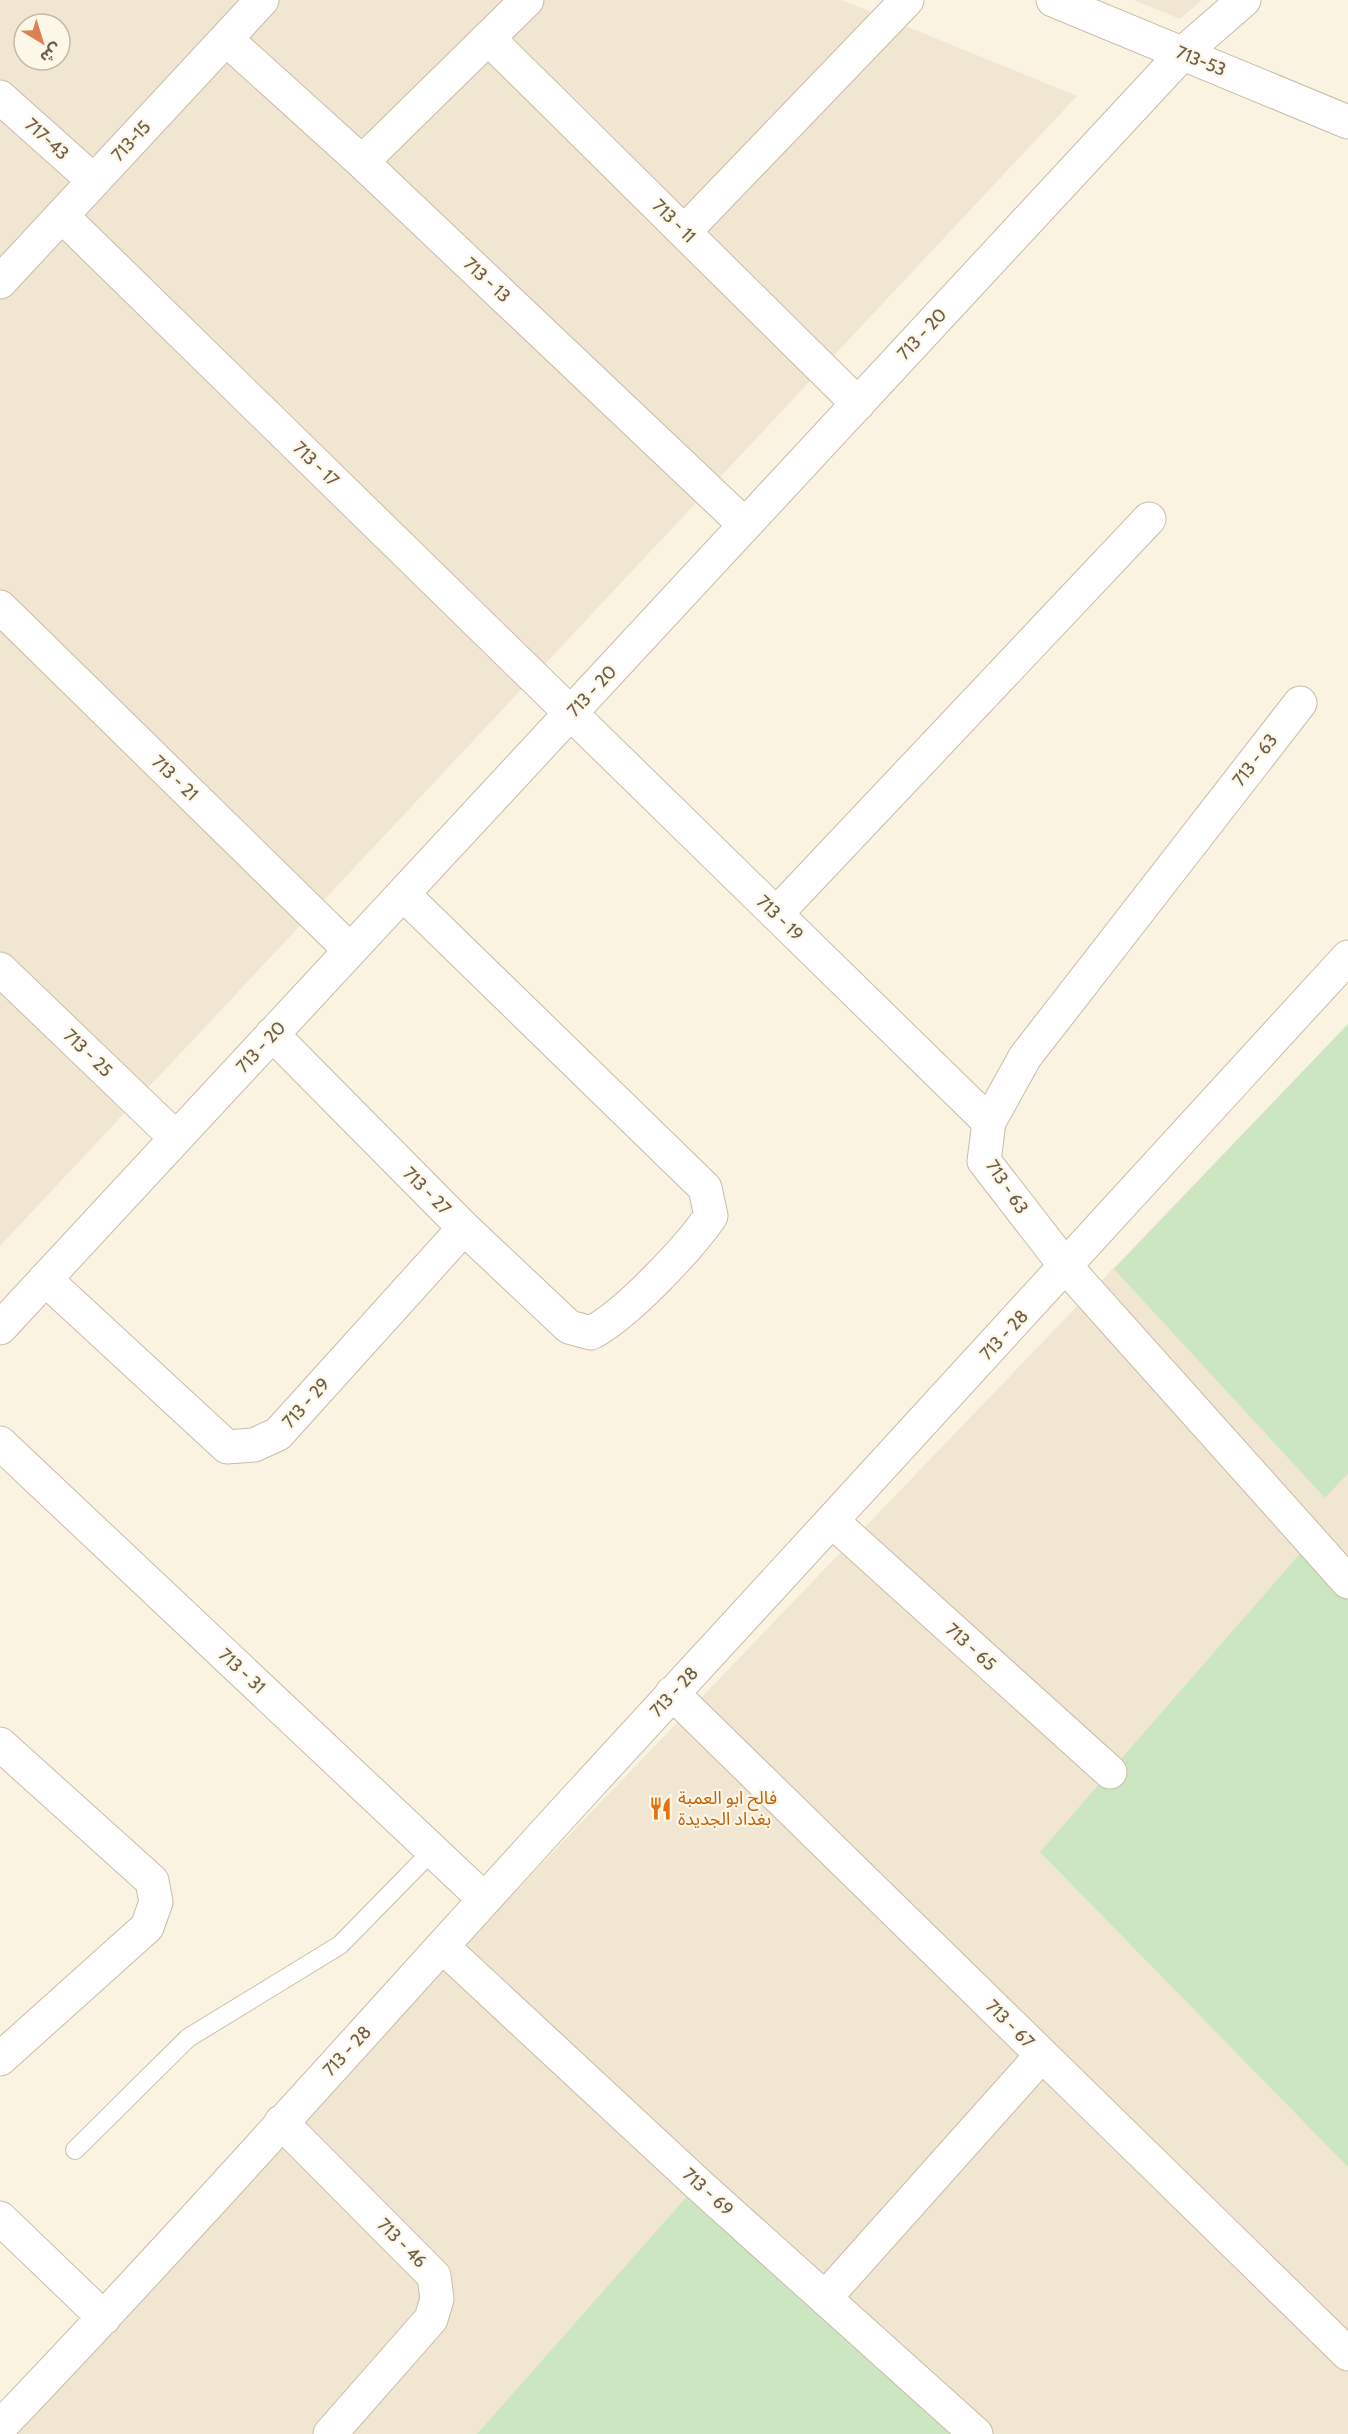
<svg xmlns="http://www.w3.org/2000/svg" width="1348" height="2434" viewBox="0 0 1348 2434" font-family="Cabin,'Noto Sans Arabic',sans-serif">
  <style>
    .residential { fill: #f1e6d1; fill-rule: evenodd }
    .green { fill: #cce6c2 }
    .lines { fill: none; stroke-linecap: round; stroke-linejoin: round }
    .service-casing { stroke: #c9bcaa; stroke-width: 20 }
    .minor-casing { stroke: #c9bcaa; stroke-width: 35 }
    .service { stroke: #fff; stroke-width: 18 }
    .minor { stroke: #fff; stroke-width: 33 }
    .labels { text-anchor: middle; stroke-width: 4.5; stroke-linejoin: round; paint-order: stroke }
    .street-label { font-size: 18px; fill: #6f5c4b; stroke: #fdf7e8 }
    .food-label { font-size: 18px; fill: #c56008; stroke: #fdf7e8; text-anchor: start }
  </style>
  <rect width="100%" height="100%" fill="#faf3e2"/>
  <path class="residential" d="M0 0H842L1077 96 0 1246ZM24 24H60V60H24Z
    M1134 0H1202L1180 19Z
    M1348 1024V2434H0V2428Z"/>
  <path class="green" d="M1348 1024V1473L1325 1498 1114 1269Z
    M1310 1542 1348 1582V2167L1040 1852Z
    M698 2184 976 2434H477Z"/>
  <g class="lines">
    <defs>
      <path id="service" d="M75 2150 188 2038 340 1945 433 1850"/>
      <path id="minor" d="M1053 0 1348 122
        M226 39 362 162 745 525
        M489 39 858 404
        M0 97 94 181
        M362 162 527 0
        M62 216 989 1122
        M685 231 907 0
        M0 282 262 0
        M0 607 350 950
        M1300 703 1025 1057 989 1122 984 1161 1067 1268 1348 1582
        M776 914 1149 519
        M0 969 176 1138
        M272 1034 464 1228 569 1327 591 1333C626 1315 688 1249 711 1216L705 1188 403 894
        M45 1279 227 1447 254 1445 278 1434 464 1228
        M0 1328 1183 53 1244 0
        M0 1443 484 1899
        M832 1521 1110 1772
        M672 1693 1348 2354
        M0 1744 152 1881 156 1902 147 1927 0 2059
        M443 1947 698 2184 976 2434
        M281 2122 434 2276 437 2299 431 2319 330 2434
        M0 2218 104 2318
        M825 2298 1042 2055
        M0 2427C196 2222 384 2009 576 1799 833 1518 1093 1239 1348 957"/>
    </defs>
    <use href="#service" class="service-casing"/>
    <use href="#minor" class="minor-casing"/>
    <use href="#service" class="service"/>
    <use href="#minor" class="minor"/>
  </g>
  <defs>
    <symbol id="restaurant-bare" viewBox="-9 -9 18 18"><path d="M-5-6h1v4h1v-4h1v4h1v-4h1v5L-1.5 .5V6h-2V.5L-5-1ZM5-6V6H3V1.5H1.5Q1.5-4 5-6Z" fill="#e8710a" stroke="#fdf7e8" stroke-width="2.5" paint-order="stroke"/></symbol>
  </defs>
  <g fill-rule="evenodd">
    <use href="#restaurant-bare" x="644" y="1792" width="33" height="33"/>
  </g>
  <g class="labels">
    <g class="street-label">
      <text transform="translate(1201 61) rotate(22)" y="6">713-53</text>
      <text transform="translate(47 139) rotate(42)" y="6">717-43</text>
      <text transform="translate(131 141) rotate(-47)" y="6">713-15</text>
      <text transform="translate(674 221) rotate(45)" y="6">713 - 11</text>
      <text transform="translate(487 280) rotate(43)" y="6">713 - 13</text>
      <text transform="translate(922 334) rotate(-47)" y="6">713 - 20</text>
      <text transform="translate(316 464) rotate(44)" y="6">713 - 17</text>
      <text transform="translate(592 691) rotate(-47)" y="6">713 - 20</text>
      <text transform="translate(1255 760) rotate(-52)" y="6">713 - 63</text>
      <text transform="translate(175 778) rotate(44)" y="6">713 - 21</text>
      <text transform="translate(780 918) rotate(44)" y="6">713 - 19</text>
      <text transform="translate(261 1047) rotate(-47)" y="6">713 - 20</text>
      <text transform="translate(88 1053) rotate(44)" y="6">713 - 25</text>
      <text transform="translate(1007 1187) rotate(56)" y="6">713 - 63</text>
      <text transform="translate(427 1191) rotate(45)" y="6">713 - 27</text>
      <text transform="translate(1004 1335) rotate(-47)" y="6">713 - 28</text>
      <text transform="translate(306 1403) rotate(-48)" y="6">713 - 29</text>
      <text transform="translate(971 1647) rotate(42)" y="6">713 - 65</text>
      <text transform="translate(242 1671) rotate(43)" y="6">713 - 31</text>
      <text transform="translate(674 1692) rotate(-47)" y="6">713 - 28</text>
      <text transform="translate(1010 2024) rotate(45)" y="6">713 - 67</text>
      <text transform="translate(347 2051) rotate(-47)" y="6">713 - 28</text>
      <text transform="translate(708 2192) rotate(42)" y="6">713 - 69</text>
      <text transform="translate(402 2243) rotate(45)" y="6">713 - 46</text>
    </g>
    <g class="food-label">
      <text x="678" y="1804">فالح ابو العمبة<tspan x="678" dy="21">بغداد الجديدة</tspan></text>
    </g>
  </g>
  <g transform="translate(42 42) rotate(142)"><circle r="28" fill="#fdf7e8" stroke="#c4b9a9" stroke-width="1.5"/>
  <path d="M0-4.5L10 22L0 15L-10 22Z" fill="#da8051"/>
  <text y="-9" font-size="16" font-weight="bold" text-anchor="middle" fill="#6f5c4b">ش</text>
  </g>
</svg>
